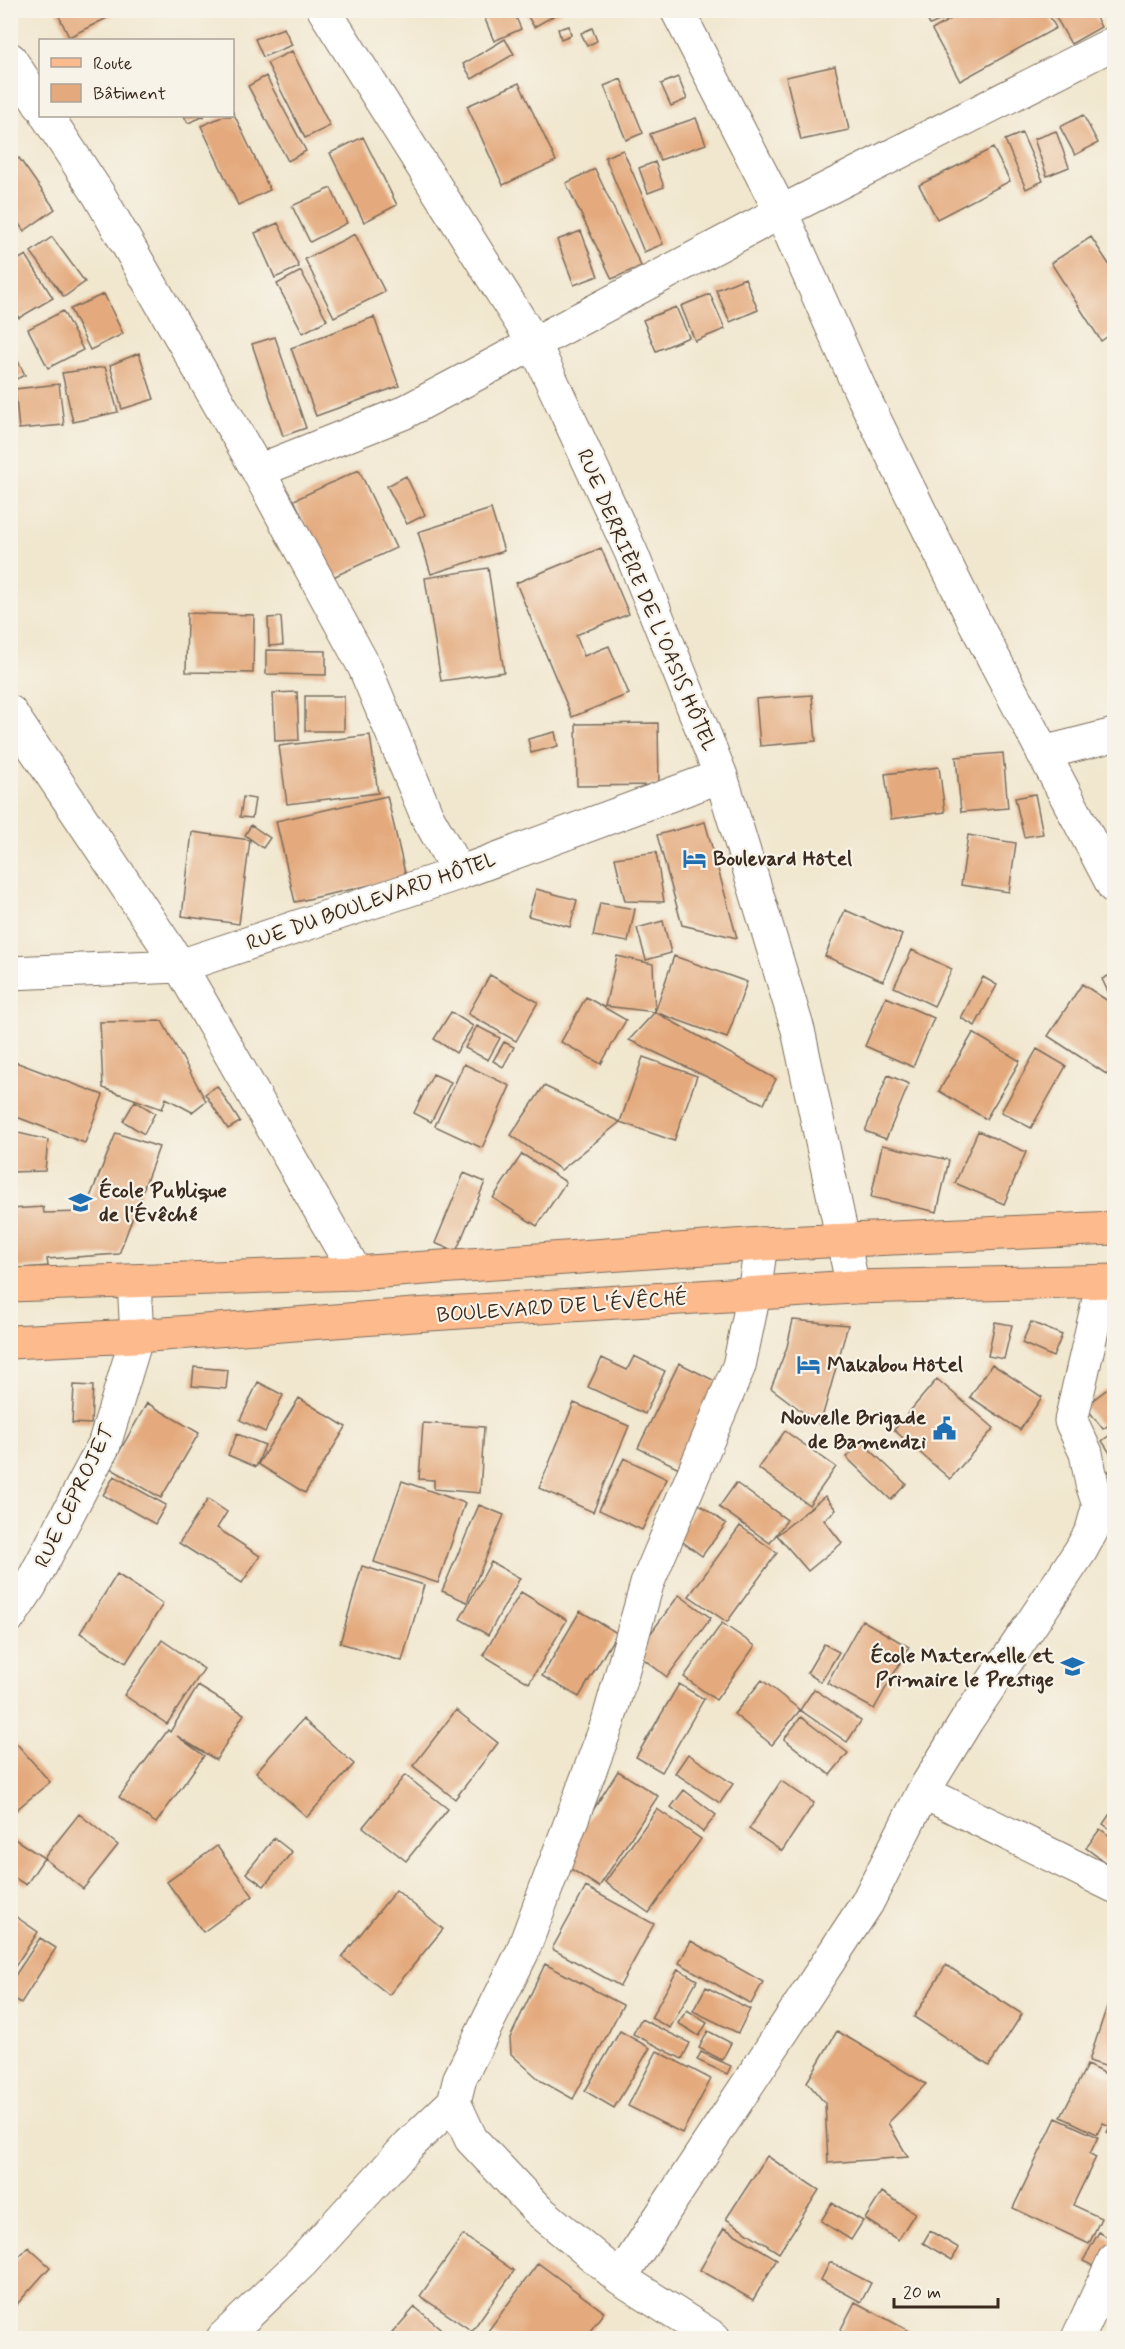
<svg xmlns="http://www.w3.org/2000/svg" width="1125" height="2349" viewBox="0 0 1125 2349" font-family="Mynerve,sans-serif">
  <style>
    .building { fill: #e4aa7e }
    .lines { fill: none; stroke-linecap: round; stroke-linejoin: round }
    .minor-casing { stroke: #7b6c5c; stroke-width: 35 }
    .major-casing { stroke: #7b6c5c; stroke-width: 35 }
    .minor { stroke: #fff; stroke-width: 33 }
    .major { stroke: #fcba8d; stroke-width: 33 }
    .labels { text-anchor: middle; stroke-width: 4.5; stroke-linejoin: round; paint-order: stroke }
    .street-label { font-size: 21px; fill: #3b2a1e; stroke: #f7f3e8 }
    .poi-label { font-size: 21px; font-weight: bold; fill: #3b2a1e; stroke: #f7f3e8; text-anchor: start }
  </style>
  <rect width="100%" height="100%" fill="#f7f3e8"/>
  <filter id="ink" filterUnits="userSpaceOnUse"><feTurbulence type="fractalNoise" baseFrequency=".0167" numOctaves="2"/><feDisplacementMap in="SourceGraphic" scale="12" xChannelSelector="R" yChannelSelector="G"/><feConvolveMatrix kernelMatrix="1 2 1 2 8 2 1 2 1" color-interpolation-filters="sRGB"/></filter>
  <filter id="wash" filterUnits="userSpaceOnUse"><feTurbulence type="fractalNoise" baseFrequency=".008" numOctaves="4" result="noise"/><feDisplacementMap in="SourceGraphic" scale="24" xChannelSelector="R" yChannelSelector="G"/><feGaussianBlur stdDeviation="1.35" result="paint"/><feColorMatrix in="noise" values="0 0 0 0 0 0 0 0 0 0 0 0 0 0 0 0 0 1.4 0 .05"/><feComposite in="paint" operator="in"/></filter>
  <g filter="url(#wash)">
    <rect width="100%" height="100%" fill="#f1e7cf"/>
    <g id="blocks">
      <path class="building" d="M56 10H123L69 37Z
        M504 10H513L521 29 494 41 485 19Z
        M524 10H564L534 27Z
        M814 10H830L817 17Z
        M926 10H956L957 13 930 25 923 12Z
        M966 10H1046L1056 28 960 81 932 30Z
        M1052 10H1092L1101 27 1071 44Z
        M569 26 571 35 561 39 558 29Z
        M284 28 292 45 263 57 255 39Z
        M592 28 597 41 587 46 581 33Z
        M505 39 514 54 472 79 463 64Z
        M292 51 330 126 305 138 267 63Z
        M835 66 849 130 801 140 786 77Z
        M266 76 306 151 288 161 248 86Z
        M678 77 687 99 671 106 661 84Z
        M621 79 643 133 626 140 604 86Z
        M519 83 556 161 503 185 467 106Z
        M232 110 270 190 238 205 201 126 224 116H232Z
        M1083 115 1098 143 1075 155 1060 127Z
        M184 116H205L188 123Z
        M696 118 706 144 660 160 650 134Z
        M1056 131 1069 167 1047 176 1034 139Z
        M1022 133 1043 181 1026 189 1005 140Z
        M363 137 397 205 364 222 330 153Z
        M993 148 1010 181 937 219 919 185Z
        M623 150 663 244 644 252 605 157Z
        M19 158 55 209 24 231 10 212V164Z
        M655 162 664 187 648 193 639 168Z
        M595 169 641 266 612 279 566 183Z
        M331 188 347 223 310 242 292 206Z
        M278 223 299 267 275 278 255 233Z
        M581 231 598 276 574 285 557 240Z
        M355 234 385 292 334 317 305 259Z
        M52 237 85 282 64 297 31 252Z
        M1091 237 1114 272V332L1101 341 1051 263Z
        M26 255 53 298 19 318 10 304V264Z
        M301 271 327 320 303 333 277 284Z
        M745 278 758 310 730 322 716 290Z
        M104 294 123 334 90 350 70 309Z
        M710 294 725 329 695 341 681 306Z
        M676 307 689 337 656 351 643 320Z
        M63 311 83 350 48 368 28 329Z
        M374 317 399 386 316 416 291 348Z
        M275 337 306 428 283 436 252 344Z
        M10 346 25 375 10 382Z
        M139 353 154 399 122 409 110 365Z
        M105 367 118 412 73 422 62 373Z
        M59 384 64 425 19 429 15 389Z
        M359 470 396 548 331 578 294 500Z
        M406 476 425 515 407 524 387 486Z
        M491 509 504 551 431 574 418 532Z
        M601 548 629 614 576 635 584 656 609 646 629 694 572 717 516 583Z
        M488 568 504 672 441 681 425 578Z
        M187 613 254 615 253 673 186 672Z
        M281 617 283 645 269 646 268 618Z
        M266 650 326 651V675L266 674Z
        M297 692 299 740 275 741 273 693Z
        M812 695 816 741 760 746 756 699Z
        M305 696H344V731H305Z
        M658 723 659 785 577 786 576 724Z
        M555 732 558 746 531 753 528 739Z
        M370 735 378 793 287 804 279 746Z
        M1003 753 1008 808 961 812 956 757Z
        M939 767 945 812 891 819 885 774Z
        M1035 794 1043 834 1024 837 1015 798Z
        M387 796 406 877 295 902 276 821Z
        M243 797 255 799 252 818 240 817Z
        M705 822 737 938 682 925 657 835Z
        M251 825 270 838 263 848 245 835Z
        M192 832 250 840 239 924 182 916Z
        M968 835 1016 843 1009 892 961 885Z
        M656 852 664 902 625 901 615 858Z
        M536 889 577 900 570 927 528 916Z
        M600 903 635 909 628 942 593 936Z
        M845 910 902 935 883 981 825 956Z
        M663 921 671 953 646 960 637 928Z
        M912 950 952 969 934 1006 894 987Z
        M617 956 653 964 655 1012 605 1006Z
        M674 956 747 982 727 1038 655 1012Z
        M1114 973V996L1111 998 1102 979Z
        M490 975 538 1002 516 1041 468 1014Z
        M983 977 997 985 975 1026 961 1018Z
        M1082 984 1114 1005V1079L1048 1036Z
        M586 997 626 1020 601 1064 561 1042Z
        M886 997 934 1018 913 1067 865 1046Z
        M451 1012 473 1026 456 1053 434 1039Z
        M655 1012 776 1079 764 1104 629 1040Z
        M162 1021 206 1101 192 1112 166 1098 162 1109 103 1088 100 1022Z
        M477 1026 500 1038 488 1060 465 1048Z
        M973 1033 1020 1061 986 1119 939 1091Z
        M504 1042 514 1047 503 1067 493 1061Z
        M1037 1049 1066 1066 1031 1128 1001 1112Z
        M643 1057 697 1076 674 1141 620 1122Z
        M10 1060 103 1095 85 1143 14 1116 10 1124Z
        M464 1064 510 1086 482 1148 435 1126Z
        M433 1074 451 1082 431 1122 414 1113Z
        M888 1075 909 1084 886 1139 865 1131Z
        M217 1086 240 1122 228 1129 205 1094Z
        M544 1086 620 1122 561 1170 511 1135Z
        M135 1101 155 1113 144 1134 123 1121Z
        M10 1131 48 1140 45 1171 10 1172Z
        M978 1131 1026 1152 1004 1204 955 1183Z
        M116 1133 159 1147 119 1254 47 1259 48 1266 10 1269V1209L43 1207 44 1213 84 1212Z
        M882 1145 949 1160 937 1212 871 1197Z
        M522 1154 566 1182 537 1226 493 1198Z
        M464 1173 485 1182 456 1252 435 1243Z
        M793 1320 848 1325 820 1425 771 1388 787 1347Z
        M995 1322 1012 1325 1004 1359 988 1356Z
        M1031 1322 1062 1335 1053 1357 1022 1343Z
        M634 1356 665 1371 645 1414 588 1387 602 1358 627 1370Z
        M679 1363 721 1384 679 1468 638 1448Z
        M992 1364 1042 1397 1020 1430 970 1397Z
        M194 1367 228 1370 226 1389 192 1386Z
        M937 1379 994 1428 950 1479 894 1430Z
        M258 1382 283 1395 265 1432 240 1420Z
        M1114 1384V1421L1103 1429 1085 1406Z
        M74 1385 93 1386 91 1424 72 1423Z
        M299 1398 346 1427 305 1493 258 1464Z
        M147 1403 199 1433 161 1498 110 1468Z
        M574 1403 629 1426 593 1512 539 1488Z
        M423 1423 484 1427 480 1493 434 1489V1480L419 1479Z
        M785 1431 836 1467 809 1505 758 1468Z
        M1114 1432V1459L1102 1441Z
        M237 1434 265 1445 256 1467 228 1455Z
        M862 1442 906 1484 891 1500 846 1457Z
        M624 1458 667 1479 642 1530 599 1510Z
        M1114 1466V1479L1108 1471Z
        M114 1476 166 1505 155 1524 103 1495Z
        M402 1481 465 1503 438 1583 374 1562Z
        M736 1483 787 1520 770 1543 719 1507Z
        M825 1496 836 1510 824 1520 842 1543 808 1571 777 1535Z
        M208 1499 227 1512 217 1528 260 1556 242 1583 179 1543Z
        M699 1504 726 1524 702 1556 676 1537Z
        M479 1505 504 1515 467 1602 442 1591Z
        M740 1526 777 1553 727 1622 689 1596Z
        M491 1562 520 1578 488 1635 460 1619Z
        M362 1566 424 1585 402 1661 340 1643Z
        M117 1574 163 1604 126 1663 80 1633Z
        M521 1592 567 1620 529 1683 483 1655Z
        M679 1595 711 1618 667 1677 636 1653Z
        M580 1611 617 1633 579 1697 542 1676Z
        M862 1620 909 1647 874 1709 827 1683Z
        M722 1623 755 1646 716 1700 684 1677Z
        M162 1640 204 1669 167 1724 124 1695Z
        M824 1644 839 1652 821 1682 807 1673Z
        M762 1680 800 1710 772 1745 734 1714Z
        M679 1684 704 1699 662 1772 636 1757Z
        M198 1686 244 1714 216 1760 177 1736 204 1756 156 1823 119 1797 168 1730 170 1732Z
        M814 1689 861 1721 847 1742 800 1710Z
        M456 1710 498 1743 455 1799 413 1766Z
        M801 1717 848 1753 830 1775 784 1739Z
        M303 1719 354 1764 307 1817 256 1772Z
        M10 1736 50 1782 10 1815Z
        M688 1754 733 1784 720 1803 675 1773Z
        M618 1771 658 1796 599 1887 560 1862Z
        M405 1775 448 1809 406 1861 363 1827Z
        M781 1781 814 1803 782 1851 749 1829Z
        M684 1790 716 1815 703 1832 671 1807Z
        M1114 1808V1832L1103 1824Z
        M657 1809 701 1839 649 1913 605 1882Z
        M79 1814 118 1845 83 1889 44 1858Z
        M1100 1829 1114 1839V1869L1086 1848Z
        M10 1836 44 1858 26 1885 10 1875Z
        M274 1838 292 1852 264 1886 246 1873Z
        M217 1846 253 1896 203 1932 167 1882Z
        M586 1887 654 1924 620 1986 552 1949Z
        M396 1890 443 1929 389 1995 342 1957Z
        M15 1916 38 1932 10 1974V1924Z
        M40 1938 56 1948 21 2003 10 1996V1983Z
        M691 1941 763 1982 751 2004 679 1963Z
        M545 1964 623 2005 573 2099 541 2081 511 2054 510 2038Z
        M946 1965 1022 2014 989 2066 914 2017Z
        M678 1969 697 1980 670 2028 651 2018Z
        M1114 1985V2069L1089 2061Z
        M706 1987 750 2009 738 2033 693 2011Z
        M687 2010 707 2023 699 2036 678 2023Z
        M641 2019 690 2043 682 2059 633 2034Z
        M620 2031 650 2048 614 2108 585 2091Z
        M708 2031 731 2043 722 2060 699 2048Z
        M837 2031 926 2084 888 2123 908 2157 828 2163 825 2103 807 2082Z
        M657 2051 711 2079 682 2133 628 2106Z
        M701 2052 731 2066 727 2074 697 2060Z
        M1087 2065 1114 2078V2135L1107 2132 1110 2126 1103 2123 1097 2134 1061 2117Z
        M1056 2118 1098 2137 1090 2154 1096 2157 1073 2205 1101 2218 1089 2244 1013 2208Z
        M767 2156 819 2190 779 2253 726 2219Z
        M882 2192 915 2213 898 2240 865 2219Z
        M832 2203 863 2221 851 2240 821 2221Z
        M724 2228 777 2259 753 2300 700 2270Z
        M930 2231 959 2248 952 2260 923 2243Z
        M1099 2232 1112 2240 1097 2268 1083 2261Z
        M463 2235 514 2271 472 2331 420 2296Z
        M28 2247 50 2267 10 2312V2266Z
        M830 2262 871 2283 861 2302 821 2280Z
        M538 2263 604 2312 585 2338H499L488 2331Z
        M855 2302 913 2333 910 2338H854L840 2331Z
        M415 2307 452 2338H399L392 2333Z"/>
    </g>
  </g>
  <g filter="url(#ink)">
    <use href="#blocks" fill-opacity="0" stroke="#7b6c5c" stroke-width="1.5"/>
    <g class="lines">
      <defs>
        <path id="minor" d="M324 10 534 343 631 552 721 776 798 1030 853 1287
          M677 10 781 212 862 394 972 617 1114 887
          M10 59 40 105
          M47 116 99 195 258 471 364 666 427 816 459 873
          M258 471 403 413 781 212 1114 43
          M10 712 180 966 356 1273
          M1043 753 1114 735
          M10 973 180 966 459 873 721 776
          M10 1616 30 1586 104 1445 137 1336 134 1282
          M923 1792 1114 1886
          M620 2278 867 1903 923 1792 967 1720 1081 1550 1092 1530 1099 1505 1092 1484 1086 1453 1071 1421 1103 1282
          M223 2338 302 2262 409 2145 454 2102
          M714 2338 620 2278 538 2210 471 2139 454 2102 460 2078 522 1953 608 1722 647 1584 739 1366 754 1294 761 1244
          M1078 2338 1114 2260"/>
        <path id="major" d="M10 1285 356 1273 761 1244 1114 1228
          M10 1342 137 1336 414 1315 853 1287 1114 1281"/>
      </defs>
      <use href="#minor" class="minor-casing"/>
      <use href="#major" class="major-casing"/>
      <use href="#minor" class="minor"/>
      <use href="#major" class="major"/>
    </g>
  </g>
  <defs>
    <symbol id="hotel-bare" viewBox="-9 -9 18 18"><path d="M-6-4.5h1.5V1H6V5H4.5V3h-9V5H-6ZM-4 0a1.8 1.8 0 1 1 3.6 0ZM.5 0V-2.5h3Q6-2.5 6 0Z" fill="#1f6fb2" stroke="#f7f3e8" stroke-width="2.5" paint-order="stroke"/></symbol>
    <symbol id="school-bare" viewBox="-9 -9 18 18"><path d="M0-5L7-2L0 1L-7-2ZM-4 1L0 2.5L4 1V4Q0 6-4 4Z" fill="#1f6fb2" stroke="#f7f3e8" stroke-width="2.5" paint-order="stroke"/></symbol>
    <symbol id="civic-bare" viewBox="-9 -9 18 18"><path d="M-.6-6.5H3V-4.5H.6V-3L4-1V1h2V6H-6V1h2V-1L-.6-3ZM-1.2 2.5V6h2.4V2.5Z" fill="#1f6fb2" stroke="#f7f3e8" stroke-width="2.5" paint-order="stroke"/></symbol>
  </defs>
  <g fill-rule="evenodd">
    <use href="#hotel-bare" x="678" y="842" width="33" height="33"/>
    <use href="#school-bare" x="64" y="1186" width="33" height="33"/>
    <use href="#hotel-bare" x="792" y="1348" width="33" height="33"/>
    <use href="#civic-bare" x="928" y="1412" width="33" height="33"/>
    <use href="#school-bare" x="1056" y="1650" width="33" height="33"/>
  </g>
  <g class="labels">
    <g class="street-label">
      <text transform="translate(647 600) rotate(67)" y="7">RUE DERRIÈRE DE L'OASIS HÔTEL</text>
      <text transform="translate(371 901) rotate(-19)" y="7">RUE DU BOULEVARD HÔTEL</text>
      <text transform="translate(562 1306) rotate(-4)" y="7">BOULEVARD DE L'ÉVÊCHÉ</text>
      <text transform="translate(74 1496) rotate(-64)" y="7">RUE CEPROJET</text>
    </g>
    <g class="poi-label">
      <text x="713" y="865">Boulevard Hôtel</text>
      <text x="99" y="1197">École Publique<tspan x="99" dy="24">de l'Évêché</tspan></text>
      <text x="827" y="1371">Makabou Hôtel</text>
      <text x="926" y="1424" text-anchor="end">Nouvelle Brigade<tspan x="926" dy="24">de Bamendzi</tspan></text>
      <text x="1054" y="1662" text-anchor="end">École Maternelle et<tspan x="1054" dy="24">Primaire le Prestige</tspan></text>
    </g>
  </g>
  <rect width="1125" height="2349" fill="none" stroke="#f7f3e8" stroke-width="36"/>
  <rect x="39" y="39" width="195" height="78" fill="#f7f3e8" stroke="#aca397" stroke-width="1.5"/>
  <rect x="51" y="58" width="30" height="9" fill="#fcba8d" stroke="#aca397" stroke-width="1.5"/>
  <text x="93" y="69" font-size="18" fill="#3b2a1e">Route</text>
  <rect x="51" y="84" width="30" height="18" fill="#e4aa7e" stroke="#aca397" stroke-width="1.5"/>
  <text x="93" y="99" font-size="18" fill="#3b2a1e">Bâtiment</text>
  <path d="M894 2298v9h104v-9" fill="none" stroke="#3b2a1e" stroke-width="3"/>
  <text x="903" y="2298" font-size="18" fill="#3b2a1e" stroke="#f7f3e8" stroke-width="4.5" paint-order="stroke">20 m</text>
</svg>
